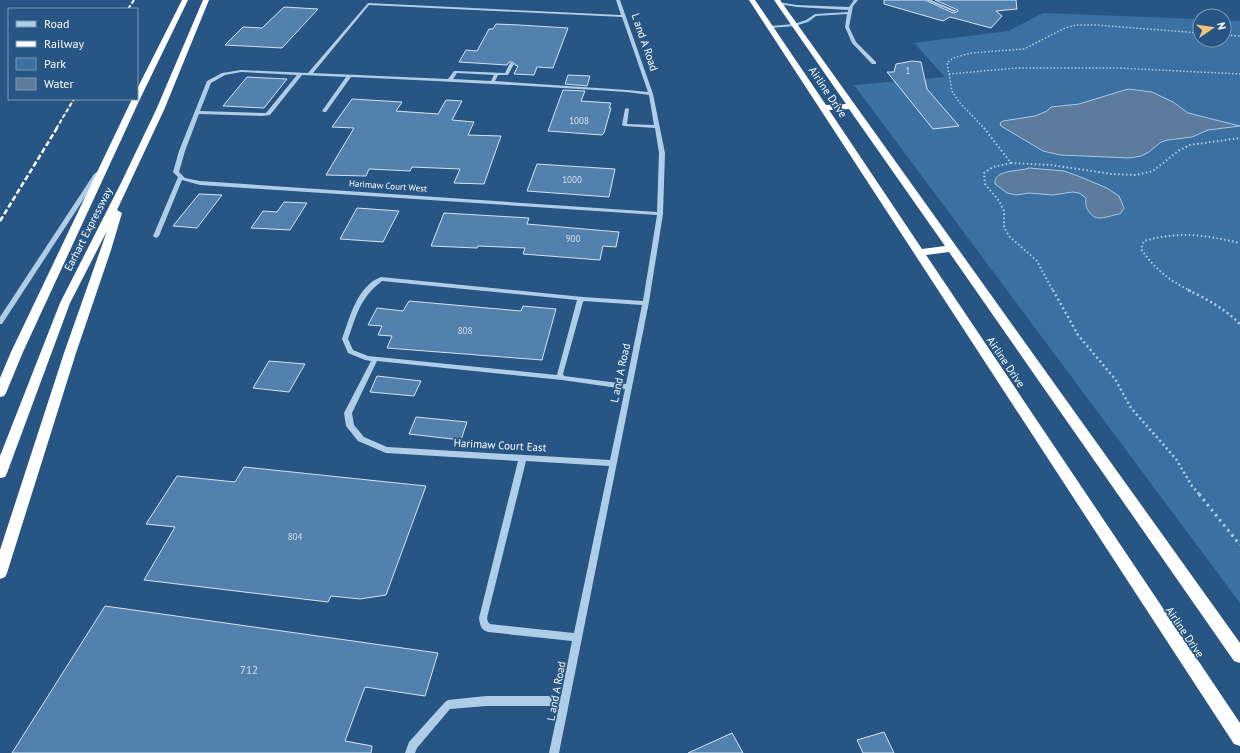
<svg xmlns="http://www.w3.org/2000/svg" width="1240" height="753" viewBox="0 0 1240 753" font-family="'PT Sans',sans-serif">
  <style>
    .green { fill: #3b70a0 }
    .water { fill: #5d7c9d; stroke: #a5c8e8 }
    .building { fill: #5381ae; stroke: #d4e5f6 }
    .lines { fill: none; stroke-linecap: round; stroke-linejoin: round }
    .path-far3 { stroke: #b0cde7; stroke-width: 1.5; stroke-dasharray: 1.5 2; stroke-linecap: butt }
    .path-far2 { stroke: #b0cde7; stroke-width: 2; stroke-dasharray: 1.5 2.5; stroke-linecap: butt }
    .path-far1 { stroke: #b0cde7; stroke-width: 2.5; stroke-dasharray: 2 3; stroke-linecap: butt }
    .path { stroke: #b0cde7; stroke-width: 3; stroke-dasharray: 2.5 4; stroke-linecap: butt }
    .minor { fill: #b0cde7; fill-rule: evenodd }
    .highway { fill: #fff; fill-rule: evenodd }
    .rail-far1 { stroke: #fff; stroke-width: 2; stroke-dasharray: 4.5 2; stroke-linecap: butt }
    .rail { stroke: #fff; stroke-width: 2.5; stroke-dasharray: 5.5 2.5; stroke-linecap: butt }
    .labels { text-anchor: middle; stroke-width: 3.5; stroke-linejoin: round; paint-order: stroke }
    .number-label { font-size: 9px; fill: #d4e0eb }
    .far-street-label { font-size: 9px; fill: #fff; stroke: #275584 }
    .street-label { font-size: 11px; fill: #fff; stroke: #275584 }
    .near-number-label { font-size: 11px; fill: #d4e0eb }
  </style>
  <rect width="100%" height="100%" fill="#275584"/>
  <path class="green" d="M1043 13 1200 19V40H1224V20L1240 21V603L854 85 945 77 914 43 1008 31Z"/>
  <path class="water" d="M1128 89 1152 92 1173 102 1188 113 1240 126 1208 130 1192 137 1168 140 1161 142 1149 152 1141 156 1130 158 1060 155 1043 151 1001 126 1000 123 1003 121 1035 116 1047 111 1051 107 1079 104Z
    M1029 168 1064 171 1078 176 1107 188 1119 196 1124 208 1120 214C1110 215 1097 223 1090 213 1086 208 1085 204 1086 198L1079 193 1073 192 1053 195 1029 193 1016 195 1007 193 995 184C993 169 1019 172 1029 168Z"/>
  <path class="building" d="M884 0H925L953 13 957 12 958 10 935 0H1016L1017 9 996 11 1002 16 991 28 950 17 943 21 884 4Z
    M284 7 318 9 282 48 225 45 243 27 262 28Z
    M496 24 519 25 568 28 553 68 537 67 534 75 514 74 518 66 515 65V64L512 62H509L507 65 459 62 466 50 477 51 489 29H493Z
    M912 61 921 62 927 89 959 126 933 129 887 72H894L896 64Z
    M568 75 590 76 587 86 565 84Z
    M247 77 287 79 264 108 223 106Z
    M563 90 585 91 581 101 611 103 609 108H611L604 133 602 135 548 131Z
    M352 99 402 102 396 111 438 114 446 100 462 101 452 120 474 122 468 135 501 136 484 184 454 183 460 169 412 167 410 171 369 169 366 176 326 175 354 128 332 127Z
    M537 164 615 169 609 197 527 191Z
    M199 194 222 195 197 228 173 226Z
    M284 202 307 203 290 230 251 228 263 211 277 212Z
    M357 208 399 211 383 242 340 239Z
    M444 213 529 218 527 224 619 232 616 247 603 246 600 260 523 254 525 248 478 246 477 248 431 246Z
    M409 301 521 311 523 306 556 309 542 360 387 348 392 336 378 335 382 326 368 325 377 308 403 311Z
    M269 361 305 364 289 392 253 388Z
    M377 376 421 381 414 396 370 392Z
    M416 417 467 422 461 440 409 434Z
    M244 467 426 486 386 595 360 599 331 596 328 602 144 580 175 527 146 524 177 476 235 482Z
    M105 606 438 653 425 696 365 687 345 741 372 746 371 753H12Z
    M884 732 894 753H863L857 740Z
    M732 733 743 753H688Z"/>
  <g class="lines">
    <path class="path-far3" d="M1224 35 1240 36
      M949 74 1017 68H1118L1240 74
      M985 129 959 102 952 91 947 63 953 58 971 53 1024 49 1065 28 1076 25H1095L1200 33"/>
    <path class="path-far2" d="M984 128 1011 163 1051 165 1112 174 1136 175 1153 171 1178 151 1190 145 1240 138
      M1011 163 993 167 984 173 985 184 999 201 1004 211V227L1009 236 1037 261 1053 291
      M1191 291C1168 280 1155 269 1141 249L1144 241C1179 231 1205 235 1240 243"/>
    <path class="path-far1" d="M1053 290 1078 335 1115 379 1131 408 1176 459 1192 486 1200 495
      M1188 290C1207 299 1225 309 1240 324"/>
    <path class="path" d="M1199 494 1240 545"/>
    <path class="minor" d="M616 0H620L653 94 665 153 663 214 649 302 559 753H549L559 706H486L450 709 417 748 415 753H405L409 742 445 702 448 700 486 696H561L572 641 488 632C481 630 480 625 479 618L518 461 386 453 358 441 346 426 344 413 371 361 365 360 348 353 342 339C350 317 357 286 381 277L583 297 643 301 657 215 200 185 182 180 159 236 156 238 153 236 178 177 173 172 179 151 207 81 222 73 241 70 308 73 368 3 621 15ZM369 5 622 17 648 92 627 90 495 81 498 75H508L514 64 512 63H510L505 73 456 71H454L448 79 313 73ZM241 72 297 75 266 113 200 111 211 83 225 75ZM457 73 494 75 491 81 453 79ZM302 75 346 77 322 111 324 112H326L351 77C443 81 534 86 627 92L649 95 654 125 627 124 629 109 627 108 625 109 622 125 624 126 655 128 659 153 657 212 200 181 185 178 179 172 185 151 199 114 262 116 270 115ZM382 281 577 300 557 375 368 356 353 350 348 339C357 314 360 298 382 281ZM584 301 642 305 626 384 564 376 563 374 583 302ZM377 361 562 380 625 389 610 460 387 447 364 437 354 425 352 413ZM526 461 609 466 574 633 490 624 488 622 487 618Z
      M854 0H858L853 6 849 27 856 42 876 62V64H872L852 43 845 27 847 14 816 16 808 22 795 26 770 28 768 27 770 26 794 24 806 20 815 14 848 12V10L797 7 778 4V2L797 5 849 7Z
      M926 0H931L957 11 954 12Z
      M97 172 100 174 2 324H0V317L94 174Z"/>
    <path class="highway" d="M182 0H188L140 99 23 352 6 393 4 396 0 397V378L11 352 132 99H137V89Z
      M203 0H209L164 110 117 210 122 213 111 250 76 353 7 573 5 577 0 579V550L64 353 107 231 70 303 7 473 5 477 0 478V456L60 303 121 183 156 110Z
      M749 0H755L826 105 846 104 774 0H780L1240 643V663L1234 661 949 252 926 255 1240 723V746L1234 744ZM849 109 945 246 922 249 829 110Z"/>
    <path class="rail-far1" d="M128 9 134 0
      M56 129 74 99"/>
    <path class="rail" d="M0 221 57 128"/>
  </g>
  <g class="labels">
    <g class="number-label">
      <text x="908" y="74">1</text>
      <text x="579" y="124">1008</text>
      <text x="572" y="183">1000</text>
      <text x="573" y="242">900</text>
      <text x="465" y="334">808</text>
      <text x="295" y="540">804</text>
    </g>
    <g class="far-street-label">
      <text transform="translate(388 186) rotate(4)" y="3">Harimaw Court West</text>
    </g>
    <g class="street-label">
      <text transform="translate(645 42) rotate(71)" y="4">L and A Road</text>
      <text transform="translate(828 92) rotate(56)" y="4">Airline Drive</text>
      <text transform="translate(88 229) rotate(-63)" y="4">Earhart Expressway</text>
      <text transform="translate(1006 362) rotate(56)" y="4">Airline Drive</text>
      <text transform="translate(620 373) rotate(-78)" y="4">L and A Road</text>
      <text transform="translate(500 445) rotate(3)" y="4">Harimaw Court East</text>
      <text transform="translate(1185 632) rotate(56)" y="4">Airline Drive</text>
      <text transform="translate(556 691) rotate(-79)" y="4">L and A Road</text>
    </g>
    <g class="near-number-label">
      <text x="249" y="674">712</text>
    </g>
  </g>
  <rect x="8" y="8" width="130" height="92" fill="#275584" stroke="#7d99b5"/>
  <rect x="16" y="21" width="20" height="6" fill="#b0cde7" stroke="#7d99b5"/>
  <text x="44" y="28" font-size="12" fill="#ffffff">Road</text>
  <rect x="16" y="41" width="20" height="6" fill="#ffffff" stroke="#7d99b5"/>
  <text x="44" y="48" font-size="12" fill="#ffffff">Railway</text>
  <rect x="16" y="58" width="20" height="12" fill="#3b70a0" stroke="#7d99b5"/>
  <text x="44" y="68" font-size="12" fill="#ffffff">Park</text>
  <rect x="16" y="78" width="20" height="12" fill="#5d7c9d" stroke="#7d99b5"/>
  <text x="44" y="88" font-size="12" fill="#ffffff">Water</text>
  <g transform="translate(1212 28) rotate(77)"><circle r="19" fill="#275584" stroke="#7d99b5"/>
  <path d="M0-3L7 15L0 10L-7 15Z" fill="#f0c576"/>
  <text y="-6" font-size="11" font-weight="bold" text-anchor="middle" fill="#ffffff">N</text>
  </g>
</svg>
